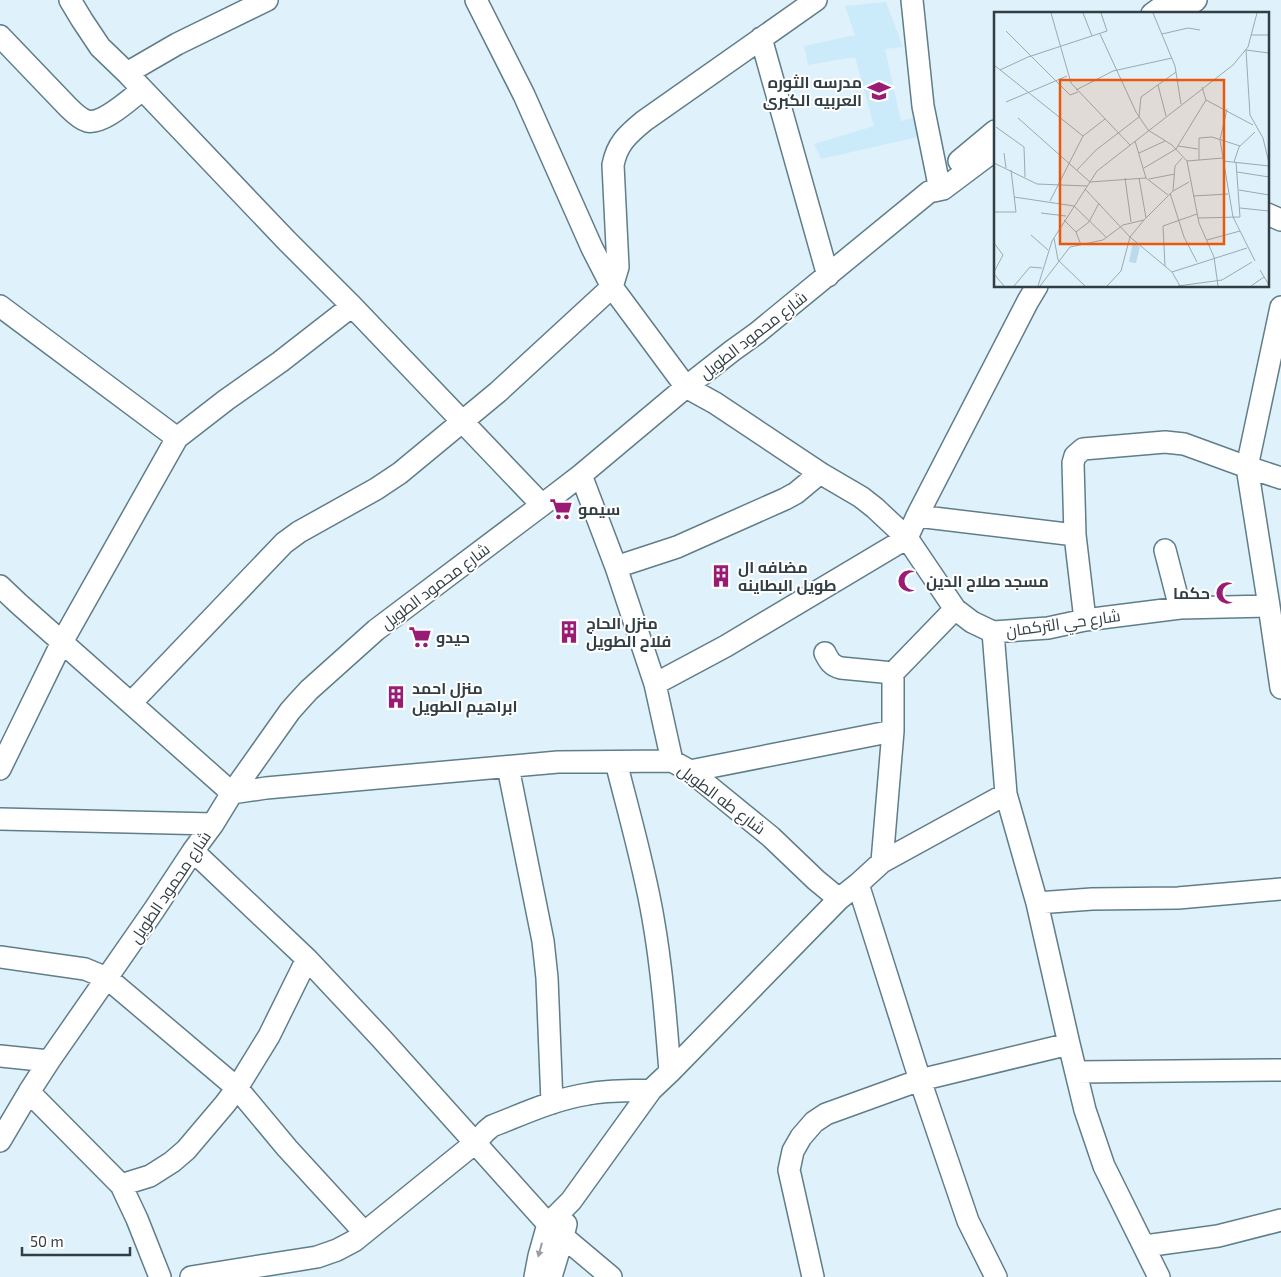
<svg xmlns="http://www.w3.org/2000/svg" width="1281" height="1277" viewBox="0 0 1281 1277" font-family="'Exo 2',Cairo,sans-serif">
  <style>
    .built { fill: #cbebfb }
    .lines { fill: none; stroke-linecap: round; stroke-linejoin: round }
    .minor-casing { stroke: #607d8a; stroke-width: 24 }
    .minor { stroke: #fff; stroke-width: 21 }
    .oneway { fill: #989ea2 }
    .labels { text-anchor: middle; stroke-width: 4; stroke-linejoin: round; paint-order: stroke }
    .poi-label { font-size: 16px; font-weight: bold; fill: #313e44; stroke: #fff; text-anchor: start }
    .street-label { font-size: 16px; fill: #313e44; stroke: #fff }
    .inset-road { fill: none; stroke: #99aab2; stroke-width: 1 }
    .view { fill: #e8590c; fill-opacity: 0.15; stroke: #e8590c; stroke-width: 2.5 }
    .inset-edge { fill: none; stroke: #313e44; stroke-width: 2.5 }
  </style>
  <rect width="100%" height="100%" fill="#dff2fb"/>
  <path class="built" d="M886 2 903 47 885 49 901 121 916 117 918 137 821 159 814 144 874 126 855 57 808 65 804 46 855 35 845 6Z"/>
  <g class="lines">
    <defs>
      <path id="minor" d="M70 0 82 20 100 47 127 73 287 241 352 306 542 505
        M476 0 524 95 592 248 612 287 686 387 715 403 820 473 861 497 875 508 907 538 955 609 972 622 993 632 1048 628 1085 620 1180 608 1269 606 1281 688
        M912 0 923 106 938 180 943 189
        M1152 14 1171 0
        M1177 14 1196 0
        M0 36 68 107C73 112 80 119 87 121 103 125 130 99 142 90
        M761 38 828 276
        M127 73 177 44 267 0
        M959 161 995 131
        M1267 214 1281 220
        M0 306 177 438
        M581 475 616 567 655 684 672 761 690 771 771 837 816 880 839 899
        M917 516 1075 535
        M1165 550 1180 608
        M616 567 677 547 785 499 796 493 820 473
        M0 586 19 604 232 793 266 788 558 762 672 761
        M1269 606 1247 467 1281 307
        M1085 620 1075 535 1073 463 1075 456 1083 449 1165 442 1184 444 1247 467 1281 478
        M993 632 1006 794 1037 903 1069 1044 1085 1110 1104 1166 1159 1277
        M825 653C829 661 832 666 841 668L893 673
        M655 684 726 646 907 538 917 516 1028 301 1037 286
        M131 703 284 543 299 532 376 489 400 473 498 392 612 287 618 267 613 165C617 144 627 135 644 121L816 0
        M616 762C629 814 644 865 653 918 662 969 666 1021 670 1072
        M508 767 543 941 547 978 552 1103
        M0 769 62 642 177 438 226 400 280 362 352 306
        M690 771 893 731
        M0 819 213 824
        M193 851 307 959 381 1038 548 1224 611 1277
        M882 862 893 731V673L955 609
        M858 884 920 1080 968 1221 996 1277
        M1037 903 1092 899 1178 898 1281 889
        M0 957 85 969 107 978 237 1088 287 1148 364 1232
        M0 1056 49 1061
        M1076 1072 1281 1070
        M29 1092 121 1185 137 1219 160 1277
        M0 1141 29 1092 49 1061 154 910 193 851 213 824 232 793 290 711 298 702 309 690 376 630 542 505 581 475 686 387 732 351 757 333 929 192 943 189 995 150
        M121 1185 150 1176 172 1162 186 1150 225 1104 237 1088 269 1036 307 959
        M1145 1246 1218 1236 1281 1220
        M191 1277 317 1257 337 1250 354 1241 475 1143 486 1131 492 1126C523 1114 555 1099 588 1094 609 1090 630 1091 651 1090
        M535 1277 539 1256 548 1224 571 1201 651 1090 670 1072 839 899 858 884 882 862 1006 794
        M551 1277 563 1237 566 1224
        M813 1277 789 1170 793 1151 801 1137 814 1122 826 1114 920 1080 1069 1044"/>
    </defs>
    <use href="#minor" class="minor-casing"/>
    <use href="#minor" class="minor"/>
  </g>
  <defs><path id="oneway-solid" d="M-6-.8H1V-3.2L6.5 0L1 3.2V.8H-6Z" transform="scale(1.25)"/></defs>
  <use class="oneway" href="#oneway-solid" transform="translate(540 1250) rotate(105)"/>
  <defs>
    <symbol id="school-bare" viewBox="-9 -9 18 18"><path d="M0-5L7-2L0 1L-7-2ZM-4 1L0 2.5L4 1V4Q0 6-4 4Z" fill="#991c74" stroke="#fff" stroke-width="2.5" paint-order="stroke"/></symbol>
    <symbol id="supermarket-bare" viewBox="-9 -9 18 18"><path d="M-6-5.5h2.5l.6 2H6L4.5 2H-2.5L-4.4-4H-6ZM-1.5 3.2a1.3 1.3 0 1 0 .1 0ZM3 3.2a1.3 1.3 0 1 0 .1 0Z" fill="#991c74" stroke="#fff" stroke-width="2.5" paint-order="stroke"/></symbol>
    <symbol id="building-bare" viewBox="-9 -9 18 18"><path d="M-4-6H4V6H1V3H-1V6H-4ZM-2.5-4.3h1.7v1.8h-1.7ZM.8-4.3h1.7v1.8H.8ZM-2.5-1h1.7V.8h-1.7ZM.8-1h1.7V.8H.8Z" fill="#991c74" stroke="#fff" stroke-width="2.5" paint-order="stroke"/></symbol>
    <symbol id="mosque-bare" viewBox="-9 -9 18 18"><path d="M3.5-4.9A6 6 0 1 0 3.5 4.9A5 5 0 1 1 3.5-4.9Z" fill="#991c74" stroke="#fff" stroke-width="2.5" paint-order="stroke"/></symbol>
  </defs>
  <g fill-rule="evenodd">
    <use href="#school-bare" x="863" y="75" width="32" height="32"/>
    <use href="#supermarket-bare" x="545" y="493" width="32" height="32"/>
    <use href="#building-bare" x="705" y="560" width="32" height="32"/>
    <use href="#mosque-bare" x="893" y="565" width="32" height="32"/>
    <use href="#mosque-bare" x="1211" y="577" width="32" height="32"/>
    <use href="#building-bare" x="553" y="616" width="32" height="32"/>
    <use href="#supermarket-bare" x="404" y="621" width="32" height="32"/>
    <use href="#building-bare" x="380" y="681" width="32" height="32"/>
  </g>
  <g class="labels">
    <g class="poi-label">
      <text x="862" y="88" text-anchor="end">مدرسه الثوره<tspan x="862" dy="18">العربيه الكبرى</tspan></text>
      <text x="578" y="515">سيمو</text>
      <text x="738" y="573">مضافه ال<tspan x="738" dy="18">طويل البطاينه</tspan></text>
      <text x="926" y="587">مسجد صلاح الدين</text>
      <text x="1210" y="599" text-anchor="end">حكما</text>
      <text x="586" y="629">منزل الحاج<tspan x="586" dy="18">فلاح الطويل</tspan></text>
      <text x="436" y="643">حيدو</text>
      <text x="412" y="694">منزل احمد<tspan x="412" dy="18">ابراهيم الطويل</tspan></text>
    </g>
    <g class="street-label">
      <text transform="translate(753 335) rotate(-38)" y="6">شارع محمود الطويل</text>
      <text transform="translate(435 586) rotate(-37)" y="6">شارع محمود الطويل</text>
      <text transform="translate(1063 623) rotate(-8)" y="6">شارع حي التركمان</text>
      <text transform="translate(722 799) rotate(37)" y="6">شارع طه الطويل</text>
      <text transform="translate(170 887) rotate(-56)" y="6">شارع محمود الطويل</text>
    </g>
  </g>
  <g transform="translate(994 12)">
    <rect width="275" height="275" fill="#dff2fb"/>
    <path d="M139 230 146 235 142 251 135 250Z" fill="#bbdbea"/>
    <path class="inset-road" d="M57 1 77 71 136 133M89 1 98 24M159 1 181 54 187 92M12 19 76 83 84 80M106 22 142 100 154 118 178 133 193 149 229 146 239 205 261 249M168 22 194 16 206 18M257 23H275M252 38 256 103 269 126 275 151M252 38 275 41M0 53 89 124M6 58 34 45 113 19 107 1M164 73 172 104M208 75 212 88 259 113M82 78 119 59 178 46M12 90 73 64M24 106 96 170 152 166M2 115 30 135 31 165M141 129 152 166 174 183M184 134 204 137M10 141 12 156M145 141 171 129M229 146 226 128 233 97M205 148V126L218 125 246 134M193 149 205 211 220 245 224 274M229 149 275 154M240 150 245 135 261 120M0 151 43 172 93 174M150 156 182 137 212 88M83 158 102 138 145 105 147 85 182 60M243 160 275 165M131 166 137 210M145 166 152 206M155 167 181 162M91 177 136 225 178 260 186 274M245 178 275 183M179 179 181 154 188 146M176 181 190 225 203 250M199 184 234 182M20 185 80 194 113 226M56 189 89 124 111 107M246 196 275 199M0 200H22L17 158M47 201 72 204M204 206 246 205 242 150M70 208 82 220 87 233M82 220 95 210 105 191M37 223 54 238M60 226 64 248 91 274M213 228 246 219M0 231 9 243 0 260M171 254 169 214 203 202M266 258 275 273M178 260 253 236M0 262 10 274M20 274 36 255 48 256M44 274 58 229 103 159 239 53 254 35 263 1M46 274 76 235 109 228 129 213 150 208M113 274 127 259 136 225 150 208 179 179 195 170M184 274 228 268 258 250M257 274 270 265"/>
    <path class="view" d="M66 68H230V232H66Z"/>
    <rect width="275" height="275" class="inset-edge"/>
  </g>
  <path d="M22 1247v8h108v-8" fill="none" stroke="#313e44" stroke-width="2.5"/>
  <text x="30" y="1247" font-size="15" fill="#313e44" stroke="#ffffff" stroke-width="4" paint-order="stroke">50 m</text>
</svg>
